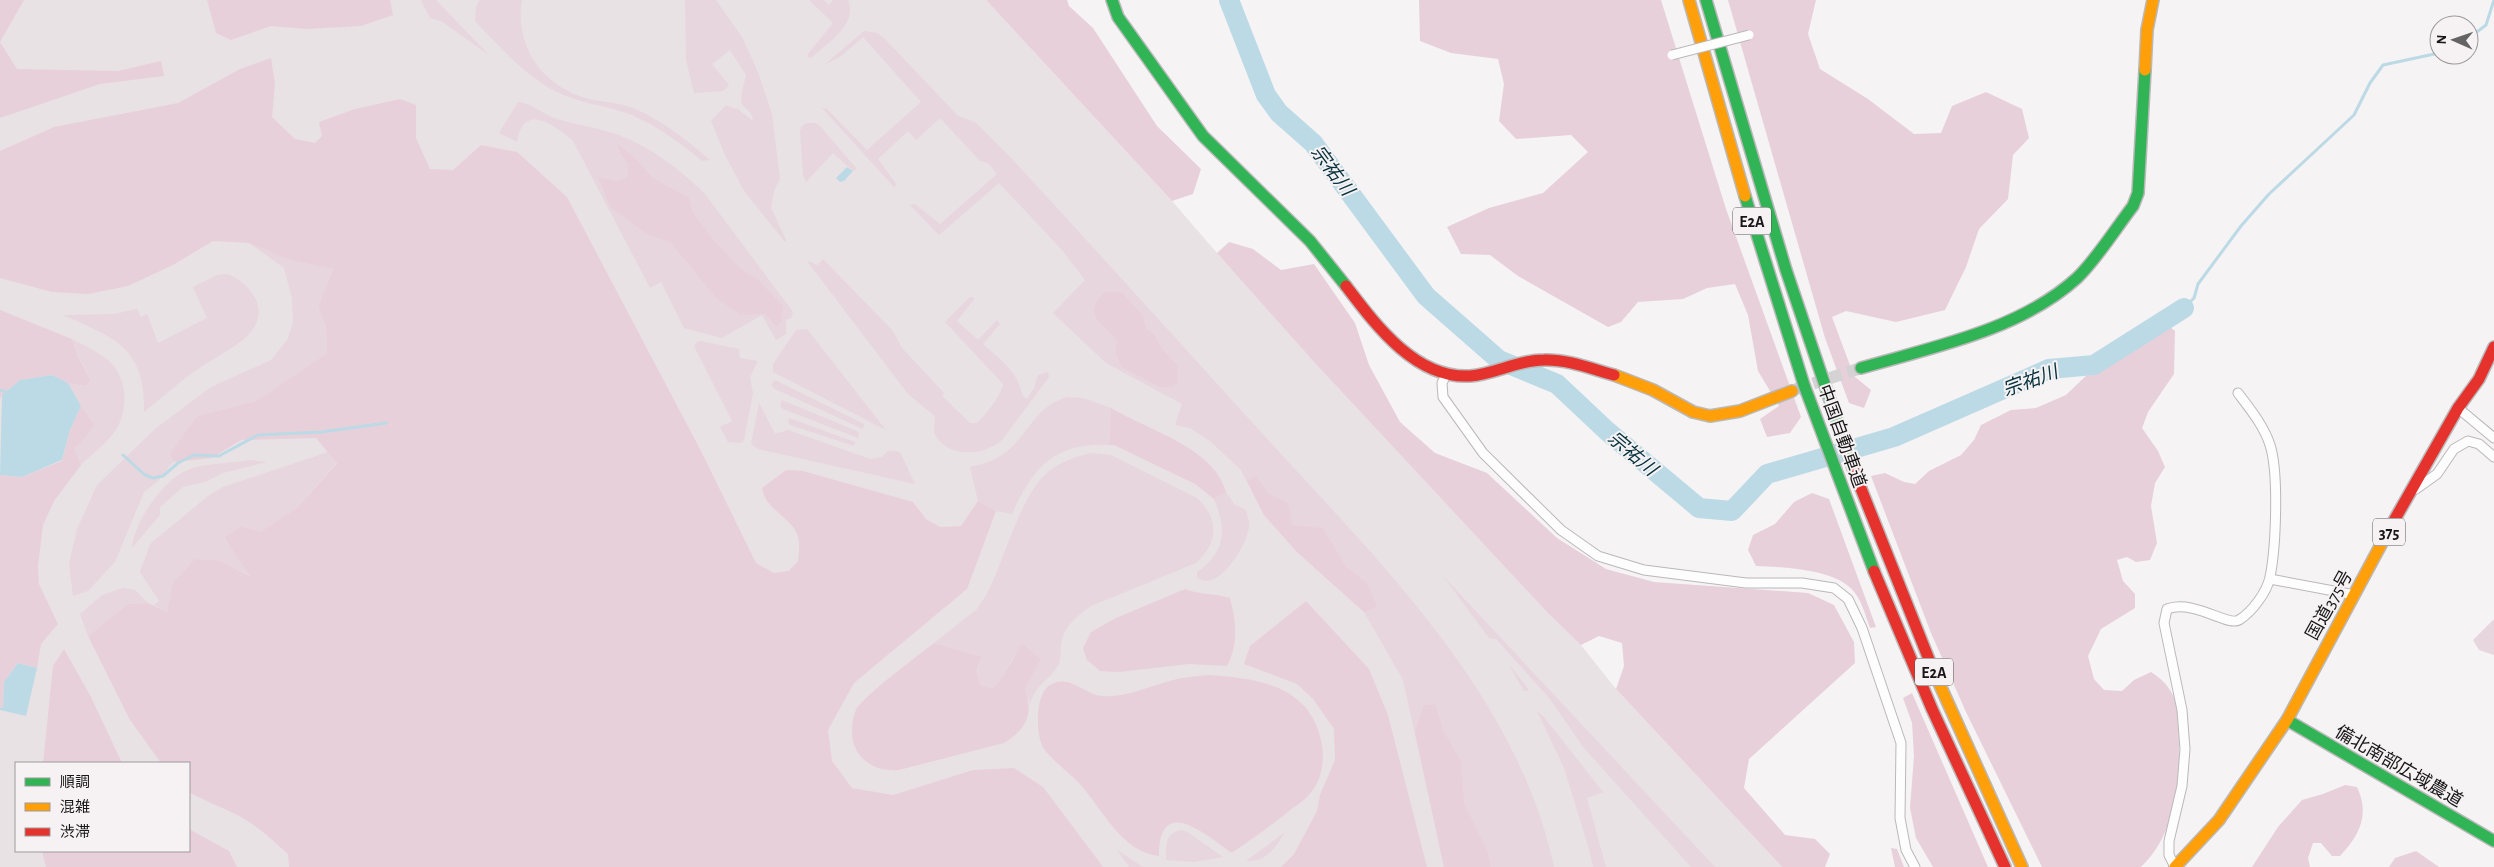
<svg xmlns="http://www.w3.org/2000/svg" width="2494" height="867" viewBox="0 0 2494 867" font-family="'Alegreya Sans','Noto Sans JP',sans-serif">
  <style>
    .built { fill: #e9e2e4; fill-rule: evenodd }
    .green { fill: #e7d6dd }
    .forest { fill: #e8d0da }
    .water { fill: #bcdae5 }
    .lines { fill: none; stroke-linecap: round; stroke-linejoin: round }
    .stream { stroke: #bcdae5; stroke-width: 3 }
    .river { stroke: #bcdae5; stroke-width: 20 }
    .secondary-tunnel { stroke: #d4d2d3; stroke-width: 12; stroke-dasharray: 12 6; stroke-linecap: butt }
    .street-casing { stroke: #bab8b9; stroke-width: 11 }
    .fast-casing { stroke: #bab8b9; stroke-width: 14 }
    .slow-casing { stroke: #bab8b9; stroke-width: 14 }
    .jam-casing { stroke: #bab8b9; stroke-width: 14 }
    .street { stroke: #fefdfd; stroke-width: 9 }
    .fast { stroke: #30b455; stroke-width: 11 }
    .slow { stroke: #ff9f0a; stroke-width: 11 }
    .jam { stroke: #e5322d; stroke-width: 11 }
    .street-bridge-casing { stroke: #bab8b9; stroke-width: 11; stroke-linecap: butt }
    .street-bridge { stroke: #fefdfd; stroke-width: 9 }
    .labels { text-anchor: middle; stroke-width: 4; stroke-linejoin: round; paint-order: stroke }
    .shield { fill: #f6f2f4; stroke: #5b5859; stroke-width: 1 }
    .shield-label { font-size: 16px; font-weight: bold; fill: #181617 }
    .street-label { font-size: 18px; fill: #181617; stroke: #f6f2f4 }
    .water-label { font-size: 19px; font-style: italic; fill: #06323d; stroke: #f6f2f4 }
  </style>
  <rect width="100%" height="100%" fill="#f5f3f4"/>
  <path class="built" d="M0 0H986L1172 201 1217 253 1581 645 1616 689 1782 867H0ZM16 763H189V851H16Z"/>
  <path class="green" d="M421 0H436L489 55 441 21 430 18Z
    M480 0H522C514 45 542 86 586 98 599 102 614 102 627 106 657 116 687 140 710 160L702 161C681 143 657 126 632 115 607 105 579 104 555 91 523 74 500 47 475 21L476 7Z
    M685 0H716L742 37 758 72 772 114 780 179 774 191 771 208 786 240 785 242 744 191 725 155 711 121 726 105 739 110 753 121C752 111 747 111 742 104 739 97 745 82 746 75L730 50 712 64 729 85 723 91 694 93 686 60Z
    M809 0H824L829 5 833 0H848C858 25 828 42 811 58L808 57V54L833 23Z
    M864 31 877 33 885 39 958 116 975 122 1012 159C1095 249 1177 340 1259 430 1376 559 1516 691 1554 867H1444L1403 680 1364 612 1297 552 1264 515 1241 470 1210 441 1190 428 1175 425 1182 404 1106 363 1053 313 1085 280 1062 250 999 183 939 235 910 205 915 204 940 224 997 174 988 163 980 161 940 118 916 140 908 131 878 159 897 185 894 187 822 108 827 109 867 150 921 102 863 37 841 56 824 65Z
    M518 102C532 103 544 115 557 119 573 124 589 126 606 131 643 141 678 167 705 194L793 312 791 318 786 320V334L776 340 762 315 722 338 684 328 661 282 650 288 573 141C554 124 523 102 517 142L499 133Z
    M807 123H815L820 126 857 169 853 171 833 153 806 182 803 175 800 131 802 126Z
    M249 243 289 260 333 269 318 307 326 326 327 353 256 401 197 416 170 453 173 462 158 481 144 492 115 562 88 591 73 596 69 564 77 529 97 485 155 429 211 387 271 360 287 340 293 323 292 298 284 268Z
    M823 259 893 331 902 348 944 393 942 396 970 423H977C986 415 1002 394 1003 384L945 322 970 297 975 298 957 321 978 340 997 320 1000 324 983 344C999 359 1019 372 1022 395L1027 399 1034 388 1038 375 1048 372 1049 377 1002 440C983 457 947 458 934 433L935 417 931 413 908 394 807 261 818 265Z
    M228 274C252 285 271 310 249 334 239 346 207 362 192 373 176 385 160 399 144 412 146 348 115 338 63 315L114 314 137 309 141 317 147 314 158 343 207 318 193 287 217 275Z
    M807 329 886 430 773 372V364L796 330Z
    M72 339C84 345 99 352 109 361 129 379 129 415 112 435 103 446 91 455 81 465L74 447 95 425 81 406 68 383 84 386 91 380 78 355Z
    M701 341 739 349 740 358 758 361 750 377 753 393 744 440 741 443 728 442 720 427 732 421 694 346 697 342Z
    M775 380 864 424 863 429 775 389 771 385Z
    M1067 397 1083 398 1111 408 1109 445C1055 442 1033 467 1012 514L996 511 978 501 970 467C984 464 995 461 1006 452 1030 433 1034 407 1067 397Z
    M782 400 859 432 858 438 783 409 780 406Z
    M759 403 775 434 788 430 870 459 882 457 888 451 900 452 915 484 758 449 751 444Z
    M789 418 855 442 854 446 790 425 788 422Z
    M328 452 337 462 298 507 260 532 241 526 224 539 251 576 220 561 172 584 167 612 154 605 159 601 140 572 150 544 208 496 223 487Z
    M1091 453 1111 455 1197 498C1219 518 1219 543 1196 563L1091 606C1077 616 1063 627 1061 645 1060 652 1062 660 1057 667 1046 684 1038 681 1030 704L1025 689 1041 659 1014 656 1001 679 992 688 981 687C976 674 976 668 983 657L934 643 977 609 985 597C1004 563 1020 494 1049 471 1062 461 1076 457 1091 453Z
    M251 460 267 462 223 473 205 482 183 487 160 507V515L132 548C134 521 166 475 193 468 211 463 233 463 251 460Z
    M1226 492 1234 504 1246 510C1247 515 1250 521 1249 526 1249 543 1216 596 1197 577V572C1226 552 1227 530 1214 499Z
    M1443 576 1715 867H1691L1583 747 1550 699 1496 639 1489 638Z
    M123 588 135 590 148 603 128 604 88 636 80 614 102 595Z
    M2494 619V655L2479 650 2473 640Z
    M1508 663 1529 690 1524 691Z
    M1537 711 1544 717 1603 792 1587 798 1606 867H1593L1589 849 1564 768Z
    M1182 830 1189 833 1223 857 1194 862 1166 860C1166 846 1165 832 1182 830Z
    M1285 832C1275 848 1267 862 1246 861Z
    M1117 850 1143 867H1129Z"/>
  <path class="forest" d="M0 0H24L0 42 17 69 118 71 161 61 164 76 100 84 0 118Z
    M207 0H390L393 15 361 26 306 29 271 26 231 40 216 33Z
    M986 0H1067L1069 6 1093 28 1157 126 1201 169 1193 194 1172 201Z
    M1419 0H1661L1726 209 1801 417 1790 433 1767 437 1760 419 1779 406 1758 371 1748 315 1735 284 1707 288 1683 299 1638 302 1621 322 1608 327 1518 276 1490 255 1461 254 1447 227 1489 208 1543 193 1588 152 1571 135 1516 139 1499 121 1504 84 1498 59 1451 53 1420 41Z
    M1728 0H1816L1808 34 1820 69 1868 99 1914 134 1941 133 1952 106 1986 92 2022 109 2029 138 2013 155 2008 199 1979 229 1966 267 1945 310 1896 322 1846 311 1832 317 1854 376 1871 390 1864 408 1849 403 1825 338Z
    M271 58 275 84 272 117 295 139 315 143 322 136 319 122 355 109 400 99 416 105V138L430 169 453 170 481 145 517 152 567 197 701 451 756 563 774 573 789 571 798 561C799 551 801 539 795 530 785 514 765 508 762 488L786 470 803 471 913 502 926 519 940 527 961 526 978 501 996 511 967 589 854 683 828 730 832 761 852 788 893 795 973 770 1014 768 1043 787 1103 867H289L288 854C271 839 256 824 235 814 220 806 204 801 189 792V763H161L130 720 88 636 128 604 148 603 167 612 172 584 195 559 220 561 250 576 224 538 241 526 260 532 298 507 337 463 316 438 241 440 212 458 173 462 170 453 197 416 256 401 327 353 326 326 318 307 333 269 289 260 249 243 213 241 173 265 128 286 88 294 52 292 0 278V151L54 127 178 103 240 69Z
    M618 144 637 160 653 178 689 198 693 213 715 242 740 268 757 279 783 306 781 321 777 327 765 314 741 315 716 298 671 243 645 233 610 207 598 177 617 181 627 178 628 164 620 153Z
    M1229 242 1253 249 1281 270 1314 264 1355 323 1369 365 1400 422 1435 453 1487 473 1557 538 1606 569 1654 582 1808 593 1834 605 1854 642 1855 663 1749 759 1744 788 1785 835 1815 839 1830 854 1825 867H1782L1616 689 1624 666 1622 643 1599 636 1581 645 1548 613 1316 364 1217 253Z
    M1105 292H1122L1143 316 1146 329 1154 334 1163 350 1177 365 1178 382 1171 387H1160L1121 367 1115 350 1117 341C1104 323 1080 316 1105 292Z
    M0 310 72 339 78 356 91 381 84 386 68 383 52 375 20 380 2 395 0 400Z
    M2170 327 2175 331 2174 374 2148 412 2142 428 2158 451 2165 467 2155 483 2151 506 2157 543 2150 560 2136 562 2127 557 2117 560 2123 581 2135 594V608L2101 629 2088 656 2094 679 2104 690 2122 691 2134 680 2151 672C2162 679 2170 687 2175 700 2178 707 2177 718 2178 727 2182 773 2178 832 2141 867H2042L1966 712 1931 633 1871 476 1885 473 1904 482 1915 484 1929 471 1961 455 1974 440 1981 425 2011 410 2036 408 2066 395 2090 372Z
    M81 406 95 425 80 444 74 447 81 465 54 501 43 525 38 566 39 584 58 624 41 644 37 668 18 663 4 682 3 708 0 707V475L22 477 62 461 70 430Z
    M1111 408C1147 430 1214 447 1226 492L1214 499 1195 484 1114 445H1109Z
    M1256 476 1268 493 1288 503 1292 525 1323 528 1346 567 1367 583 1377 607 1364 612 1297 552 1264 515 1247 481Z
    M1812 493 1829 499 1876 627 1870 628C1866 617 1863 605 1857 596 1842 569 1783 567 1756 566L1748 550 1753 535 1775 524 1794 502Z
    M1185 589C1200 595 1214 593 1230 598 1236 622 1239 643 1227 666L1189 664 1119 672 1100 671 1087 660 1083 648 1091 632 1116 618Z
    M1306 601 1369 669 1388 715 1427 867H1281L1294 854 1317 811 1320 795 1335 760 1334 729 1313 699 1297 684 1244 664 1250 646Z
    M934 643 983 657C975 668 976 674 981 686L992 688 1001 679 1022 644 1041 659 1025 689C1034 715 1026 729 1004 743L899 770C883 771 870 768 859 754 850 742 850 724 856 710 863 696 919 655 934 643Z
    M64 649 91 697 122 763H43L53 666Z
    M1208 675C1259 678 1312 686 1322 745 1325 762 1321 782 1309 795 1303 802 1295 806 1288 812 1270 826 1252 840 1233 852H1230C1205 834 1159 794 1159 856 1121 852 1102 808 1079 783 1068 772 1054 762 1044 749 1035 736 1035 693 1050 685 1070 673 1084 695 1103 696 1125 698 1156 684 1177 679 1187 677 1198 676 1208 675Z
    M1912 693 1988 867H1933L1916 838 1910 808 1914 756 1912 723 1903 698Z
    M1435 704 1444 732 1461 761 1464 803 1487 851 1491 867H1444L1415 732 1424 705Z
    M2345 785 2357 787C2370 814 2360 835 2340 856H2332L2321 843H2313L2308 858 2310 867H2252L2278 827 2302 800 2323 794Z
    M189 829 229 851 237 867H46L42 851H189Z
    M1891 848 1897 849 1904 867H1895Z
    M2416 851 2439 867H2389L2395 858Z"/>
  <path class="water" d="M847 167 853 171 844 181 840 182 836 178Z
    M52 375 68 383 81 406 70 430 62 460 22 477 0 475 2 395 20 380Z
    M18 663 37 668 26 716 0 710V707L3 708 4 682Z"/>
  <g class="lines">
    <path class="stream" d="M2469 38 2486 25 2494 0
      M2184 308 2194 298 2198 284 2241 226 2269 194 2354 115 2370 83 2383 65 2439 53
      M0 390 6 392
      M123 455 145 475 153 478 163 476 178 463 194 455 219 456 258 435 322 432 386 423"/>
    <path class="river" d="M1229 0 1266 95 1279 113 1313 143 1426 296 1499 360 1557 384 1607 431 1699 508 1732 511 1767 474 1894 437 2049 369 2094 365 2184 308"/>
    <path class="secondary-tunnel" d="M1796 389 1861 368"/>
    <defs>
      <path id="street" d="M1447 373 1442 383 1443 397 1483 453 1561 530 1598 556 1644 570 1746 583H1802L1834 588 1848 599 1862 628 1901 743 1900 818 1906 850 1915 867
        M2458 408 2494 438
        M2416 489 2437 474 2454 449 2468 441 2479 444 2494 457
        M2270 579 2355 595
        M2175 867 2169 855V841L2182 786 2185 749 2182 710 2164 623 2167 609C2194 599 2228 627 2239 620 2252 612 2267 592 2270 577 2276 547 2279 473 2270 445 2264 426 2250 409 2238 393"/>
      <path id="fast" d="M1112 0 1118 17 1203 136 1310 241 1346 286
        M1706 0 1786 270 1854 471
        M1745 196 1804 385 1874 571
        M1861 368C1933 347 2020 330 2077 278 2096 260 2116 228 2133 206L2138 193 2145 70
        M2287 720 2494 841"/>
      <path id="slow" d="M1689 0 1745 196
        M2145 70 2147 30 2153 0
        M1614 375 1653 390 1693 412 1710 416 1740 411 1792 391
        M1934 672 2022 867
        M2175 867 2219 820 2287 720 2391 526"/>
      <path id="jam" d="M1346 286C1375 324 1415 379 1470 376 1495 374 1518 360 1544 360 1567 359 1592 369 1614 375
        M1854 471 1934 672
        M2391 526 2458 408 2479 379 2494 347
        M1874 571 1932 709 2005 867"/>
    </defs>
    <use href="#street" class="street-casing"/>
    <use href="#fast" class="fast-casing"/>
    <use href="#slow" class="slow-casing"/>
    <use href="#jam" class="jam-casing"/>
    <use href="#street" class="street"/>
    <use href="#fast" class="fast"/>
    <use href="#slow" class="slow"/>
    <use href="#jam" class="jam"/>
    <defs>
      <path id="street-bridge" d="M1672 55 1749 35"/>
    </defs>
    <use href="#street-bridge" class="street-bridge-casing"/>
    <use href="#street-bridge" class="street-bridge"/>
  </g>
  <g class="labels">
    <g class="shield">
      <rect x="1733" y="207.5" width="38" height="27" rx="4"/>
      <rect x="2373" y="518.5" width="32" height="27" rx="4"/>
      <rect x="1915" y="658.5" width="38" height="27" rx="4"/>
    </g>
    <g class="shield-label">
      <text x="1752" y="227">E2A</text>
      <text x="2389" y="538">375</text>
      <text x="1934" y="678">E2A</text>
    </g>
    <g class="street-label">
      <text transform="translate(1842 436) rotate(70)" y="6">中国自動車道</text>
      <text transform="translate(2329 605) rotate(-61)" y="6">国道375号</text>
      <text transform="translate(2399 766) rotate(30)" y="6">備北南部広域農道</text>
    </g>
    <g class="water-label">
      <text transform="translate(1333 170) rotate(53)" y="7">宗祐川</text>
      <text transform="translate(2030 380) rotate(-20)" y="7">宗祐川</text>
      <text transform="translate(1633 453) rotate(40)" y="7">宗祐川</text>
    </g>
  </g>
  <rect x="15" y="762" width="175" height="90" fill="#f6f2f4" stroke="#9d9a9c"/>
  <rect x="25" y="778" width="25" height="8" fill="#30b455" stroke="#9d9a9c"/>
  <text x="60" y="787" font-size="15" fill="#181617">順調</text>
  <rect x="25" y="803" width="25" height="8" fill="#ff9f0a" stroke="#9d9a9c"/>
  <text x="60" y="812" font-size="15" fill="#181617">混雑</text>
  <rect x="25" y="828" width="25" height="8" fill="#e5322d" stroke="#9d9a9c"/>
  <text x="60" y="837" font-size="15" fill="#181617">渋滞</text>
  <g transform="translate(2454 40) rotate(272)"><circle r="24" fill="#f6f2f4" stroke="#9d9a9c"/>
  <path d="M0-4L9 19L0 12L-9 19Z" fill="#656364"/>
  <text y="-8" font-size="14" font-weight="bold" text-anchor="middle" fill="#181617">N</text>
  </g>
</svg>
